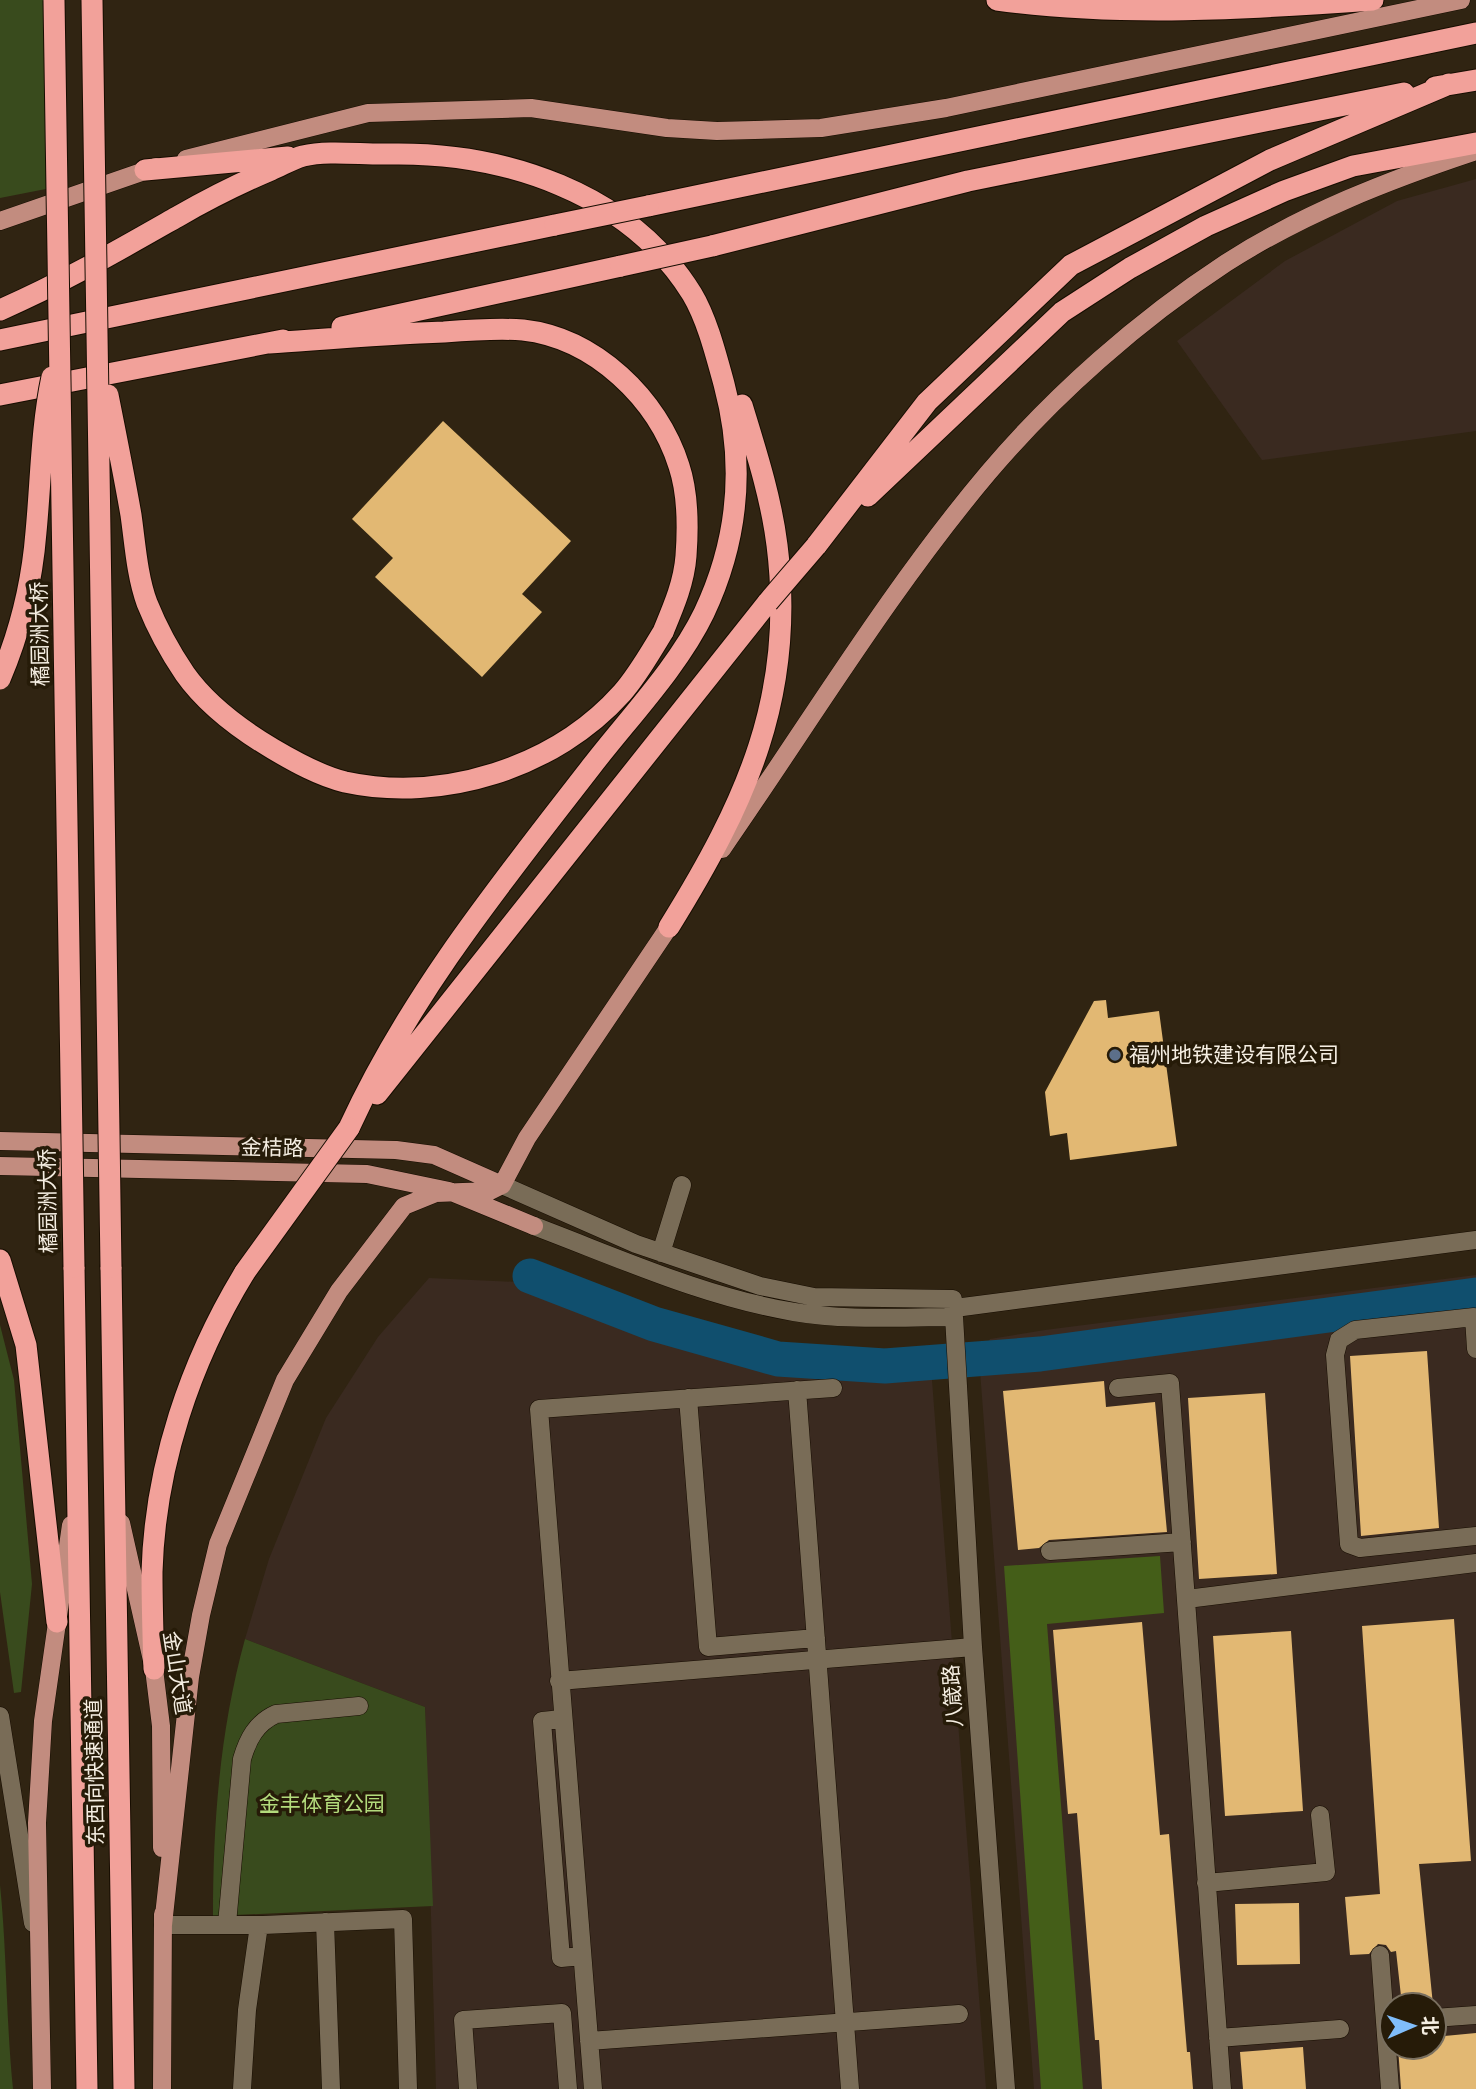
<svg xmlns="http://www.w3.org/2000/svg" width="1476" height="2089" viewBox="0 0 1476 2089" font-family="Inter,'Noto Sans SC',sans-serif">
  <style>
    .industrial { fill: #3a2a20; fill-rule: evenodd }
    .green { fill: #394b1d }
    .forest { fill: #445e18 }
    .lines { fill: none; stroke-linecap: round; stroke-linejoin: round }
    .river { stroke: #104f6e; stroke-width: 35 }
    .building { fill: #e2b873 }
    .minor-casing { stroke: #170d00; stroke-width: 19 }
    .major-casing { stroke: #170d00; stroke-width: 19 }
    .highway-casing { stroke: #170d00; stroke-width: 23 }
    .minor { stroke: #796c57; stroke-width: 18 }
    .major { stroke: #c28c7f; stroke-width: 18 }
    .highway { stroke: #f2a19a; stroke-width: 21 }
    .highway-bridge-casing { stroke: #170d00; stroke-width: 23; stroke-linecap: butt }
    .highway-bridge { stroke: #f2a19a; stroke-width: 21 }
    .service-dot { fill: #5c6f8a; stroke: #261b08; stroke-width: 2.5 }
    .labels { text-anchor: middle; stroke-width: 7; stroke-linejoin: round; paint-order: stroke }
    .street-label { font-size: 21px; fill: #f5eee2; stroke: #261b08 }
    .poi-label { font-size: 21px; fill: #f5eee2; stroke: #261b08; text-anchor: start }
    .park-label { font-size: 21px; fill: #b3db7c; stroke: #261b08 }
  </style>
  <rect width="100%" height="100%" fill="#302412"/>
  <path class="industrial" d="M1476 179V431L1262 460 1177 341 1285 261 1397 201Z
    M1476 1275V2089H1034L979 1357 990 1339 1045 1330ZM1392 2005H1434V2047H1392Z
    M429 1278 540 1283 736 1333 807 1358 930 1354 986 2089H436L425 1707 245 1639 269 1559 326 1418 378 1337Z"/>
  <path class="green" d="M0 0H58L61 186 0 198Z
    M0 1325 14 1380 32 1584 21 1692 14 1693 0 1592Z
    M245 1639 425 1707 433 1906 213 1916C213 1821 220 1730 245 1639Z
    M0 1885C7 1953 6 2021 13 2089H0Z"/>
  <path class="forest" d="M1160 1556 1164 1613 1047 1624 1083 2089H1041L1004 1566Z"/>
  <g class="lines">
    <path class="river" d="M530 1276 654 1324 778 1359 885 1366 1040 1354 1476 1295"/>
  </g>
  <path class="building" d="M443 421 571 541 522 594 542 612 482 677 375 577 393 558 352 519Z
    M1106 1000 1108 1018 1159 1011 1177 1146 1070 1160 1067 1133 1050 1136 1045 1092 1094 1001Z
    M1427 1351 1439 1528 1361 1536 1350 1356Z
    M1104 1381 1106 1407 1155 1402 1167 1532 1049 1540 1039 1548 1018 1550 1003 1391Z
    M1265 1393 1277 1574 1199 1579 1188 1398Z
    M1454 1619 1471 1861 1419 1864 1433 2005H1402L1396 1951 1391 1952 1386 1945 1378 1944 1369 1954 1350 1955 1345 1897 1380 1894 1362 1626Z
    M1142 1622 1160 1835 1169 1834 1187 2052H1190L1193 2089H1102L1099 2040H1095L1077 1813 1068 1814 1053 1630Z
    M1291 1631 1303 1811 1225 1816 1213 1636Z
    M1299 1903 1300 1964 1237 1965 1235 1904Z
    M1476 2033V2089H1401L1398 2047H1434V2037Z
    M1303 2047 1306 2089H1243L1240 2052Z"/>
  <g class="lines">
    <defs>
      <path id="minor" d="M502 1185 636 1244 760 1286 814 1297 953 1299 973 1647 1006 2089
        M534 1226C619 1258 704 1297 794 1312 846 1321 901 1317 954 1317
        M661 1253 682 1185
        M955 1308 1476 1240
        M1476 1349 1474 1317 1355 1330 1339 1340 1335 1355 1349 1544 1360 1548 1476 1536
        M1118 1388 1170 1383 1222 2089
        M797 1390 850 2089
        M688 1398 708 1647 816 1638
        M1050 1551 1182 1542
        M1187 1599 1476 1563
        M559 1681 973 1647
        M0 1716 33 1923
        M562 1719 542 1721 561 1958 582 1956
        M1206 1883 1326 1872 1320 1815
        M325 1922 331 2089
        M227 1924 242 1759C248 1739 256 1723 276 1714L359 1706
        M163 1925H263L403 1919 408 2089
        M1380 1955 1390 2089
        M1434 2018 1476 2015
        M1218 2038 1340 2029
        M589 2041 959 2014
        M242 2089 247 2010 259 1925
        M468 2089 463 2020 562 2013 568 2089
        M593 2089 539 1409 833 1388"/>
      <path id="major" d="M186 159 368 113 531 108 667 128 717 131 821 128 946 108 1461 0
        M0 221 156 167
        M722 849C808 725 891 588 988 473 1055 394 1139 320 1226 263 1304 213 1389 180 1476 151
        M0 1141 396 1150 434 1155 502 1185
        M0 1166 367 1174 449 1191 534 1226
        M121 1523 154 1669 161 1726 162 1848
        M163 1925 190 1677 201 1615 218 1544 285 1380 339 1291 404 1206 436 1193 490 1191 502 1185 527 1138 677 915
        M42 2089 37 1823 43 1721 71 1525
        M162 2089 163 1914"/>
      <path id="highway" d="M997 0C1121 17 1248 9 1373 0
        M1435 87 1476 80
        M145 170 288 157
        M648 206 1476 33
        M712 246 968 181 1404 93
        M0 310C62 283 119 250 177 217 208 199 238 184 271 170 281 166 292 159 303 156 329 150 363 155 390 154 503 152 629 192 692 294 707 319 716 355 724 384 745 462 739 539 704 613 678 667 628 719 591 767 502 882 410 995 349 1128
        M342 327 621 266
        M0 340 555 225
        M269 343C327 339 385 334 444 332 470 330 497 328 523 330 595 338 658 399 679 466 688 493 688 529 686 556 684 583 673 608 663 632
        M0 395 283 340
        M868 496 1062 312 1130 268 1206 226 1284 191 1353 166 1476 143
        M816 546 927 402 1071 265 1270 160 1449 84
        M669 927C746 803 796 695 777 545 771 497 756 451 742 405
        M377 1094 768 602
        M0 1260 26 1345 57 1622
        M74 1267 87 2089
        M111 1267 124 2089
        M154 1669C153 1637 152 1604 152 1572 155 1466 190 1362 245 1272"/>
    </defs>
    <use href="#minor" class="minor-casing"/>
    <use href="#major" class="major-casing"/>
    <use href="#highway" class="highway-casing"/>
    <use href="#minor" class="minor"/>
    <use href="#major" class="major"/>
    <use href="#highway" class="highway"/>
    <defs>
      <path id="highway-bridge" d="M54 0 74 1267
        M92 0 111 1267
        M555 225 648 206
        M621 266 712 246
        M108 395C116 435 124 475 131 515 135 543 137 576 147 603 157 628 170 652 185 674 207 705 241 730 273 749 295 762 320 776 345 782 442 803 555 768 622 693 638 675 650 653 663 632
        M768 602 816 546
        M0 679C20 632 32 583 36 532 41 480 41 429 52 377
        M245 1272 349 1128"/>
    </defs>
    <use href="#highway-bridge" class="highway-bridge-casing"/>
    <use href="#highway-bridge" class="highway-bridge"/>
  </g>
  <circle class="service-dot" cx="1115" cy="1055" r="7"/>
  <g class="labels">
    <g class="street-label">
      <text transform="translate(40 634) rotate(-91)" y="7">橘园洲大桥</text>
      <text transform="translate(272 1148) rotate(1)" y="7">金桔路</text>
      <text transform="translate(48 1201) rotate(-91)" y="7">橘园洲大桥</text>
      <text transform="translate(177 1673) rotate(81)" y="7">金山大道</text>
      <text transform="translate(953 1696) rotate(-94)" y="7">八箴路</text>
      <text transform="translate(95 1772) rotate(-91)" y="7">东西向快速通道</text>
    </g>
    <g class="poi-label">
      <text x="1129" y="1062">福州地铁建设有限公司</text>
    </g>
    <g class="park-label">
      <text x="322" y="1811">金丰体育公园</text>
    </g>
  </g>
  <g transform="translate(1413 2026) rotate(88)"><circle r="33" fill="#261b08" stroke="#796f5f" stroke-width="2"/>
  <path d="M0-5L12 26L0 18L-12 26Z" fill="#80bdfa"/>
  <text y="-10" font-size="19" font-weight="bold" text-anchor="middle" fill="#f5eee2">北</text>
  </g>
</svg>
